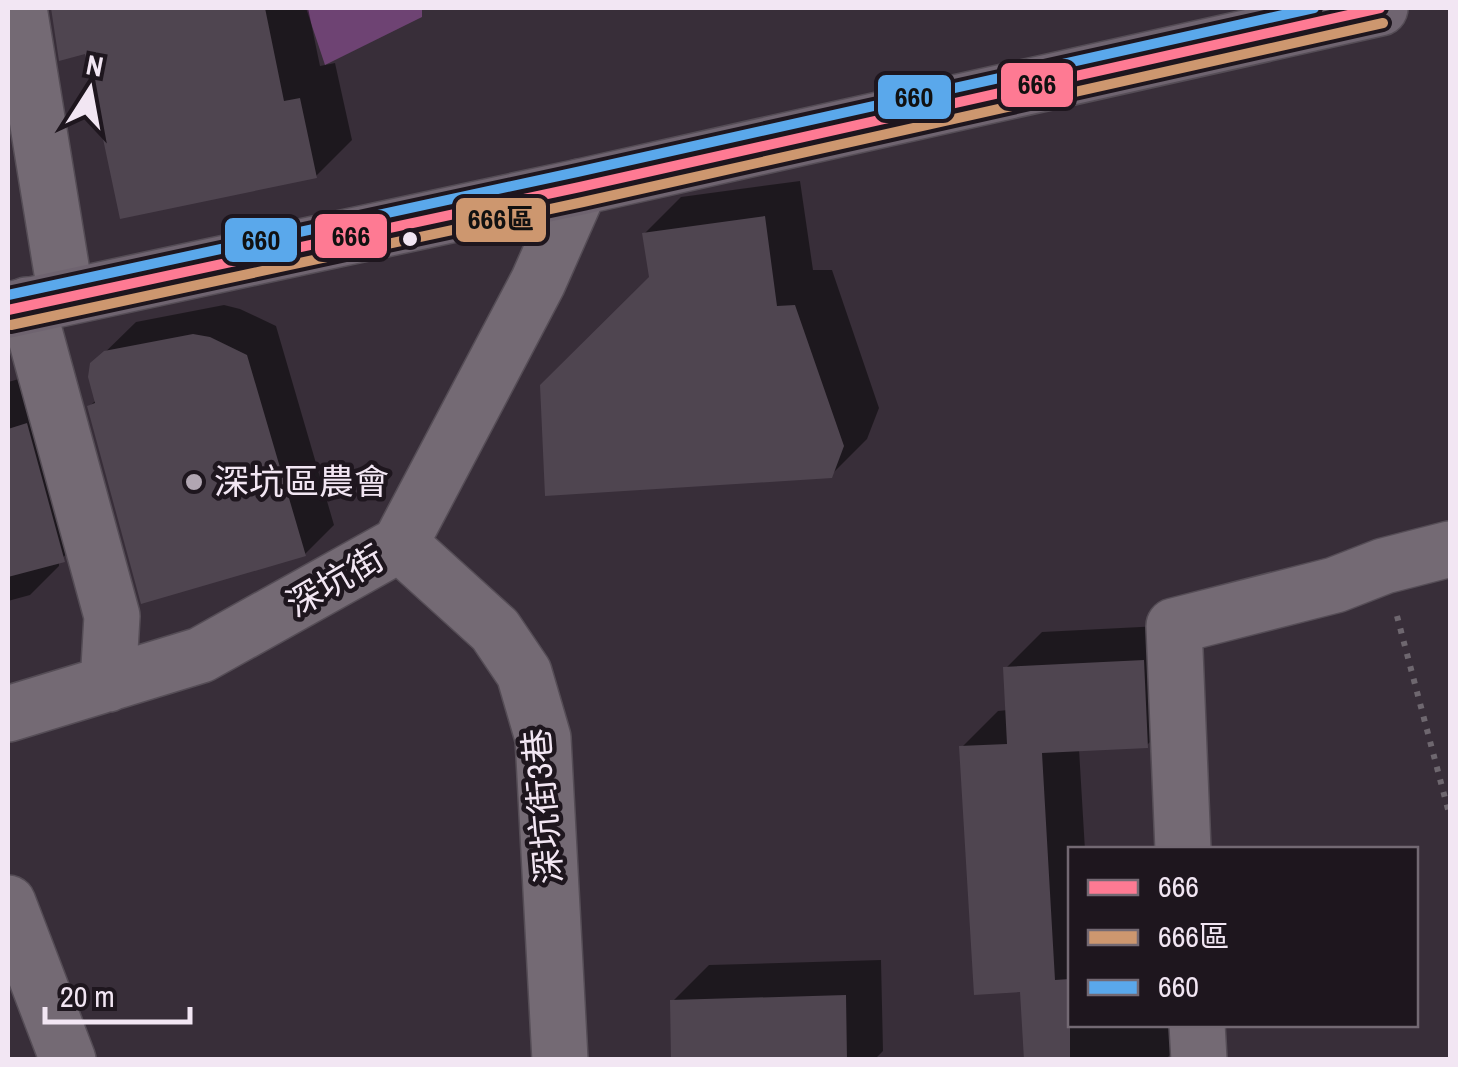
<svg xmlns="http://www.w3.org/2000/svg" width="1458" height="1067" viewBox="0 0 1458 1067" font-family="'Archivo Narrow','Noto Sans TC',sans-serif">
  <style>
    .forest { fill: #6e4373 }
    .shadow { fill: #0007 }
    .building { fill: #4f4550 }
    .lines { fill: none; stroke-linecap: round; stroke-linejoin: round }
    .minor-casing { stroke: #554d56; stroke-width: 58 }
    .major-casing { stroke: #554d56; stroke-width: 58 }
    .path { stroke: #6e676f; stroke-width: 6; stroke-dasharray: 5 8; stroke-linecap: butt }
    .minor { stroke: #746a74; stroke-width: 55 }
    .major { stroke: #6f6470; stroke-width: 55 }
    .bus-1-casing { stroke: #1e161e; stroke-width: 18 }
    .bus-2-casing { stroke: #1e161e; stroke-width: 18 }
    .bus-3-casing { stroke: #1e161e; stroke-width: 18 }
    .bus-1 { stroke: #fe7a93; stroke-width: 10 }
    .bus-2 { stroke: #cd976f; stroke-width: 10 }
    .bus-3 { stroke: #5aa8eb; stroke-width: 10 }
    .bus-dot { fill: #f2e6f3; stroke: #1e161e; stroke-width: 4 }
    .poi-dot { fill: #b1a6b2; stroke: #1e161e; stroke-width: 4 }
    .labels { text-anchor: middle; stroke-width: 9; stroke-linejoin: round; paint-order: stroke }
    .poi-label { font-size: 35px; fill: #f2e6f3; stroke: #1e161e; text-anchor: start }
    .street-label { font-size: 35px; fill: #f2e6f3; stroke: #1e161e }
    .line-badge { stroke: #1e161e; stroke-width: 4 }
    .pale-badge-label { font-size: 28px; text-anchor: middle; font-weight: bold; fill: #111 }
  </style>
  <rect width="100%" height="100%" fill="#382e39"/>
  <path class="forest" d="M306 8H422V17L325 65Z"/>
  <path class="shadow" d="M53 8H308L320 66 335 63 352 140 316 176 87 51 61 58Z
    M800 181 813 270H832L879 408 867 439 830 476 651 278 645 233 681 197Z
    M224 305 240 309 276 326 334 525 305 554 90 406 96 400 93 364 136 322Z
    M41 373 93 530 59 561V566L30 595 8 601V382Z
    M1180 625 1183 709 1147 745 1079 749 1085 850H1070V1024H1201L1167 1058 1026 1060 1023 990 962 747 998 711 1008 710 1006 668 1042 632Z
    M881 960 883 1051 874 1060H674L673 1001 709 965Z"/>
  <path class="building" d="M51 8H265L284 101 300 98 317 178 120 219 85 54 59 61Z
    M765 216 777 306 795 305 844 446 832 478 545 496 540 385 649 277 642 233Z
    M193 334 210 337 247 355 306 556 141 604 87 406 95 403 88 377 90 363 104 351Z
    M27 423 65 562 8 577V429Z
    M1144 660 1148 748 1042 753 1055 980 1070 979V1060H1024L1020 992 974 995 959 746 1007 744 1003 667Z
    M846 995 847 1060H671L670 1000Z"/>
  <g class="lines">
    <defs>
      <path id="minor" d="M19 8 66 297
        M27 305 112 616 108 684
        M400 544 495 630 524 673 543 738 560 1060
        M8 714 201 655 400 544 538 282 580 187
        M1183 850 1174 626 1335 585 1384 566 1450 549
        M8 903 68 1060
        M1197 1024 1199 1060"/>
      <path id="major" d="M8 310 580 187 1380 8"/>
    </defs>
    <use href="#minor" class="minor-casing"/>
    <use href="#major" class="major-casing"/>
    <path class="path" d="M1397 616 1450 817"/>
    <use href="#minor" class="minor"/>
    <use href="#major" class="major"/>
    <defs>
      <path id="bus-1" d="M8 310 580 187 1380 8"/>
      <path id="bus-2" d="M11 325 583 202 1383 23"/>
      <path id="bus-3" d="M8 295 577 172 1314 8"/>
    </defs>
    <use href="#bus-1" class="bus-1-casing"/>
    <use href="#bus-2" class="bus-2-casing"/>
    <use href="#bus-3" class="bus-3-casing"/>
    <use href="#bus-1" class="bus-1"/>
    <use href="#bus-2" class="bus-2"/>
    <use href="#bus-3" class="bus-3"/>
  </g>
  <circle class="bus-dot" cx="410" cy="239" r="9"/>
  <circle class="poi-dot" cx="194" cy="482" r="10"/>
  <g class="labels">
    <g class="poi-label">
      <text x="214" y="494">深坑區農會</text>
    </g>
    <g class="street-label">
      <text transform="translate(335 581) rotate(-30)" y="12">深坑街</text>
      <text transform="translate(543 806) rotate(-95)" y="12">深坑街3巷</text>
    </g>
  </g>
  <g class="line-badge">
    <rect x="999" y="61" width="76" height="48" rx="10" fill="#fe7a93"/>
    <rect x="876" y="73" width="77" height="48" rx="10" fill="#5aa8eb"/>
    <rect x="454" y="196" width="94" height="48" rx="10" fill="#cd976f"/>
    <rect x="313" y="212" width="76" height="48" rx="10" fill="#fe7a93"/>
    <rect x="223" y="216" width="76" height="48" rx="10" fill="#5aa8eb"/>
  </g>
  <g class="pale-badge-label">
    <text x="1037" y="94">666</text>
    <text x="914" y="107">660</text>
    <text x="501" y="229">666區</text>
    <text x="351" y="246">666</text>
    <text x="261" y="250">660</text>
  </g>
  <rect width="1458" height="1067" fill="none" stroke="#f2e6f3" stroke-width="20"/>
  <rect x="1068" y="847" width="350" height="180" fill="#1e161e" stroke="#736973" stroke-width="2.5"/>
  <rect x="1088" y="880" width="50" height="15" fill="#fe7a93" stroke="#736973" stroke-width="2.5"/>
  <text x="1158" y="897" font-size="30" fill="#f2e6f3">666</text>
  <rect x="1088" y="930" width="50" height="15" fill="#cd976f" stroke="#736973" stroke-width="2.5"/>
  <text x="1158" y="947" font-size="30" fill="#f2e6f3">666區</text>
  <rect x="1088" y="980" width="50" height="15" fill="#5aa8eb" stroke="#736973" stroke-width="2.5"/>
  <text x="1158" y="997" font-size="30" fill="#f2e6f3">660</text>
  <g transform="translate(90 90) rotate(11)" stroke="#1e161e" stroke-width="8" paint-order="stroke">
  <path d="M0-8L18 38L0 25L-18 38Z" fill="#f2e6f3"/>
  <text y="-15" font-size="28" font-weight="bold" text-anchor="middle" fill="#f2e6f3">N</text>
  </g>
  <path d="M45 1007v15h145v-15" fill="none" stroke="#f2e6f3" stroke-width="5"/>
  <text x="60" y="1007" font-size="30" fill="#f2e6f3" stroke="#1e161e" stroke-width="8" paint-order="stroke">20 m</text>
</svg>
